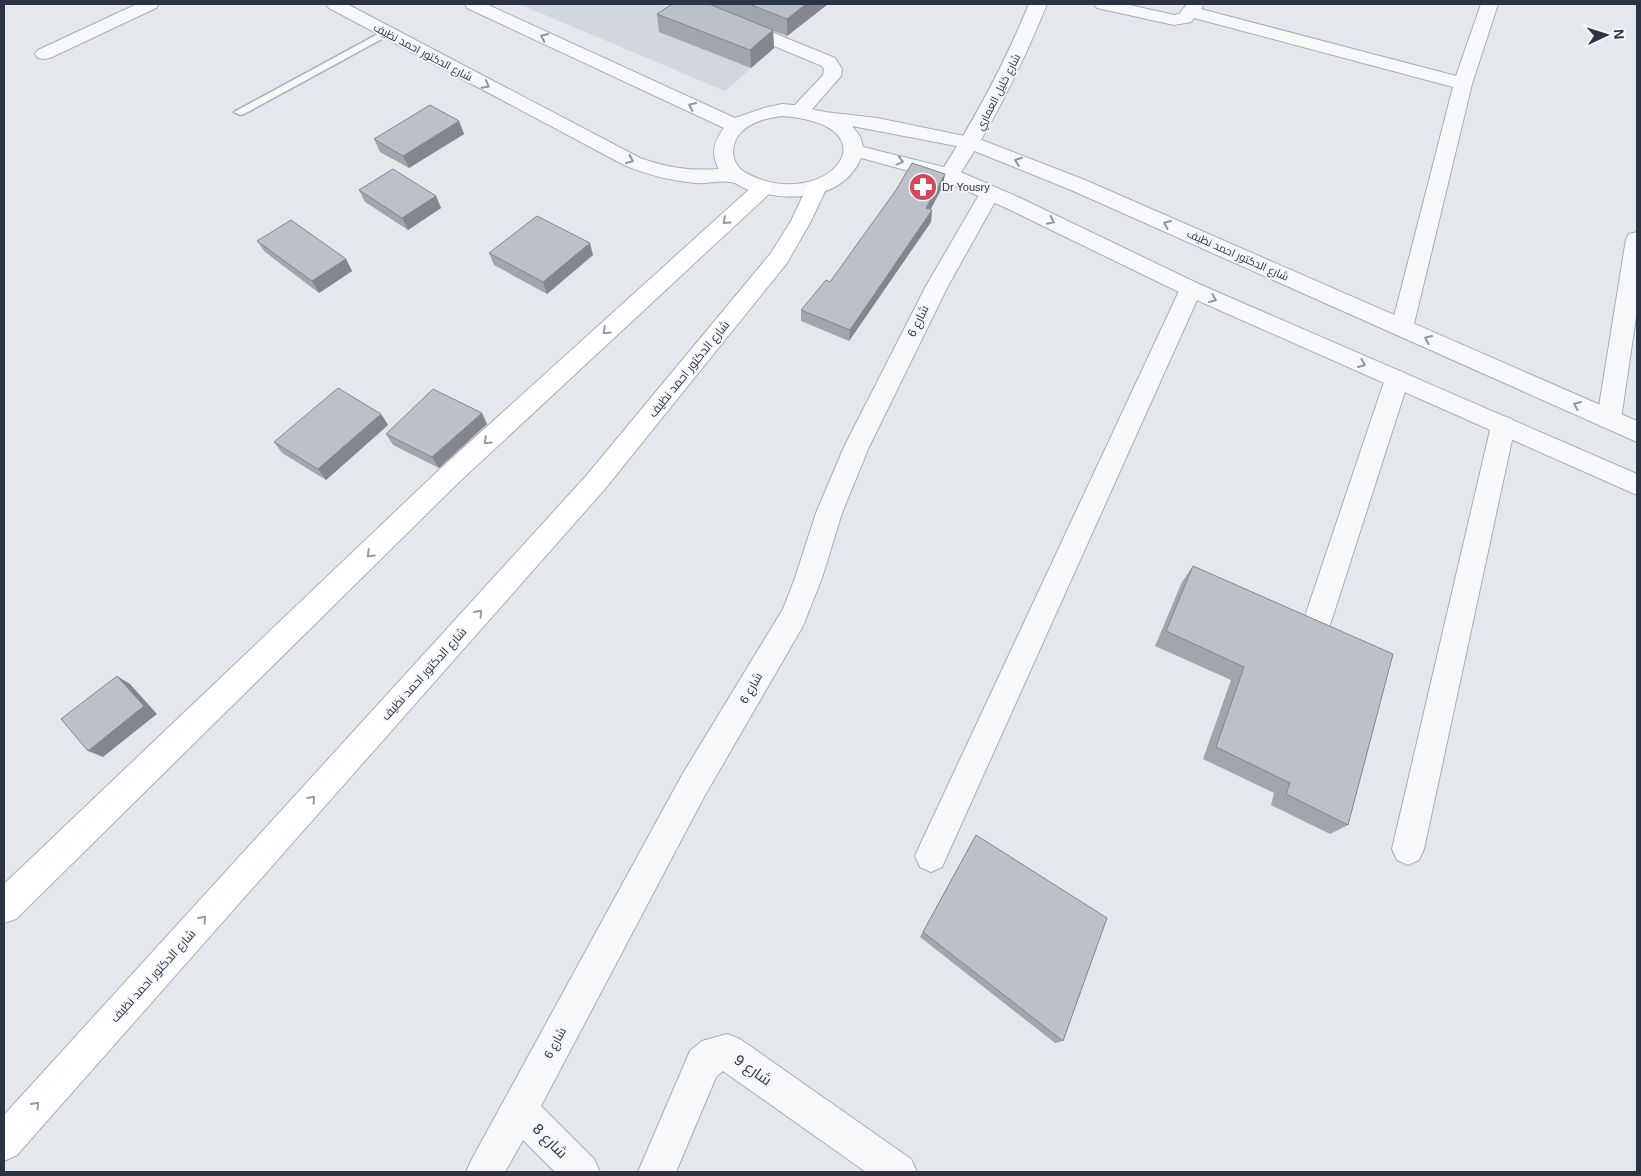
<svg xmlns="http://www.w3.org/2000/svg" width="1641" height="1176" viewBox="0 0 1641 1176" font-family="Arial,Cairo,sans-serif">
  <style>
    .built { fill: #d2d6de }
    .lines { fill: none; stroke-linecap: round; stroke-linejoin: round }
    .service-casing { stroke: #a9aeb7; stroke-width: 3 }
    .minor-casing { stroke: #a9aeb7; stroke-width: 2 }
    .tertiary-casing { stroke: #a9aeb7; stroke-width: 2 }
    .secondary-casing { stroke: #a9aeb7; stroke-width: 2 }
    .service { fill: #f7f8fa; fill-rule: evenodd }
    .minor { fill: #f7f8fa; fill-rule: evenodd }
    .tertiary { fill: #f7f8fa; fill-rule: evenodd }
    .secondary { fill: #fff; fill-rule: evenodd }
    .wall { fill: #a1a5ae }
    .shaded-wall { fill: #83868d }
    .building { fill: #bbc0ca; stroke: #83868d }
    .oneway { stroke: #9196a0 }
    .oneway2 { stroke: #959aa2 }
    .labels { text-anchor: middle; stroke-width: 4; stroke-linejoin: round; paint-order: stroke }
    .far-street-label { font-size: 11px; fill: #2b3445; stroke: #f4f6f9 }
    .far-poi-label { font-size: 11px; fill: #2b3445; stroke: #f4f6f9; text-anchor: start }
    .street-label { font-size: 12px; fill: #2b3445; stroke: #f4f6f9 }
    .near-street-label { font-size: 15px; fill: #2b3445; stroke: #f4f6f9 }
  </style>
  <rect width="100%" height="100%" fill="#e4e7ec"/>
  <path class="built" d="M519 4H660L773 49 725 91Z"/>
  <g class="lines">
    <defs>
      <path id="service" d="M387 29 392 32 391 34 244 114 240 115 234 112Z"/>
      <path id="minor" d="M137 4H159L156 8 50 58 44 59 38 58 35 54 38 50Z
        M681 4H703L835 58 842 69 841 76 807 115 800 117 793 115 791 111 793 107 823 75 824 69 822 66 683 8Z
        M1029 4H1047C1022 66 993 124 956 180L949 181 942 180 939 175C975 119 1004 65 1029 4Z
        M1094 4H1125L1174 15 1179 14 1187 4H1204L1201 9 1456 76 1481 4H1498L1472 84 1413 328 1410 334 1402 336 1394 334 1391 328 1453 87 1194 18 1191 22 1174 25 1097 8Z
        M990 186 997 188 1000 193 948 286 869 447 842 513 822 578 803 626 704 797 541 1106 594 1159 600 1172H555L523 1140 505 1172H466L472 1159 682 775 783 609 795 578 816 513 844 447 926 286 983 188Z
        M1637 232V310L1621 419 1618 426 1609 428 1600 426 1597 419 1626 239 1629 234Z
        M1191 281 1199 284 1202 289 942 867 931 872 920 867 915 856 920 845 1180 289 1183 284Z
        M1397 370 1405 373 1409 379 1331 622 1327 631 1317 634 1307 631 1303 622 1385 379 1389 373Z
        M1503 416 1512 419 1515 426 1424 849 1419 860 1408 865 1397 860 1392 849 1491 426 1494 419Z
        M727 1034 740 1039 911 1159 917 1172H866L723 1071 716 1077 676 1172H638L690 1051 702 1041Z"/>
      <path id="tertiary" d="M326 4H347L640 158C668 168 689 171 719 169 710 154 714 141 724 128L467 8 465 4H486L735 118 764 108 782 104 793 105 825 112 877 118 979 139 1085 180 1637 421V442L1071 190 967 148 852 126 860 136 863 147 956 170 1018 197 1199 284 1637 474V495L1183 294 1004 207 942 180 861 158C846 195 801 201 766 194 759 193 751 191 744 188 740 186 735 182 730 182 720 180 707 184 696 183 671 181 649 175 626 166L329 8ZM782 116C899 125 827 214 748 174 728 164 729 140 746 128 757 120 769 118 782 116Z"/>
      <path id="secondary" d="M817 180 824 182 827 187 811 221 787 263 604 490 17 1155 4 1161V1115L586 476 771 253 791 221 807 187 810 182Z
        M762 182 769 184 772 189 769 194 458 483 16 919 4 923V884L440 469 755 184Z"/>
    </defs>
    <use href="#service" class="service-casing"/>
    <use href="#minor" class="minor-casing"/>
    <use href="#tertiary" class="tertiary-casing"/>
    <use href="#secondary" class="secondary-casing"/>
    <use href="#service" class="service"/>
    <use href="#minor" class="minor"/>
    <use href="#tertiary" class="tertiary"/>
    <use href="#secondary" class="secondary"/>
  </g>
  <path class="wall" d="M672 4H828L787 36 773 31 774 48 751 68 659 32 657 14Z
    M459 121 464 134 409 168 380 152 374 139Z
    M943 186 930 210 931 222 849 341 801 321V310L830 282Z
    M359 190 436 196 441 208 408 230 365 202Z
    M257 241 346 259 352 271 319 293 265 252Z
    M489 253 593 255 547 294 494 265Z
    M381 414 388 425 326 480 282 453 274 442Z
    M487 424 439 468 393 445 386 434Z
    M1193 566 1348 825 1330 834 1271 805 1274 793 1203 759 1231 680 1155 646 1182 582Z
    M976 835 1063 1041 1055 1043 920 937Z"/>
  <path class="shaded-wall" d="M806 4H828L787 36V19Z
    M773 30 774 48 751 68 750 50Z
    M459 121 464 134 409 168 403 156Z
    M945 174 943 186 925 220 926 208Z
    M436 196 441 208 408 230 402 218Z
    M932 210 931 222 849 341 850 330Z
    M590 243 593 255 547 294 543 282Z
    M346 259 352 271 319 293 312 281Z
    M482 413 487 424 439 468 432 457Z
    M381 414 388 425 326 480 318 469Z
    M117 676 130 684 157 714 103 757 88 751Z"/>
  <path class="building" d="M672 4H709L773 30 750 50 657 14Z
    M749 4H806L787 19Z
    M430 105 459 121 403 156 374 139Z
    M912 163 945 174 926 208 932 210 850 330 801 310 826 280 830 282 896 190Z
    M393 169 436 196 402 218 359 190Z
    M537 216 590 243 543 282 489 253Z
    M291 220 346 259 312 281 257 241Z
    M338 388 381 414 318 469 274 442Z
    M433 389 482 413 432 457 386 434Z
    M1193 566 1393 654 1348 825 1286 794 1290 783 1216 747 1244 667 1166 631Z
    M117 676 144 706 88 751 61 719Z
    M976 835 1107 918 1063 1041 923 932Z"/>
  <defs><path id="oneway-chevron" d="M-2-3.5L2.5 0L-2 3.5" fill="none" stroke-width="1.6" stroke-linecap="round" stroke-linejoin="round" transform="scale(1.25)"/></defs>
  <g class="oneway">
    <use href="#oneway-chevron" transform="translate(544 37) rotate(-155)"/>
    <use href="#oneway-chevron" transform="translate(486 85) rotate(28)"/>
    <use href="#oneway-chevron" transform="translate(692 106) rotate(-155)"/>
    <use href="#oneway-chevron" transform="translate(630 160) rotate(25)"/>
    <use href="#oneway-chevron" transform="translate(900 161) rotate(15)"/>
    <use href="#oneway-chevron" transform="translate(1018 161) rotate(-159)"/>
    <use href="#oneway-chevron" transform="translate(1051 221) rotate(26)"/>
    <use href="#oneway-chevron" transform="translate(1167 224) rotate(-156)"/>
    <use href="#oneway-chevron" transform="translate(1213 299) rotate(24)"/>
    <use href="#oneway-chevron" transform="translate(1428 339) rotate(-156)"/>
    <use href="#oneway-chevron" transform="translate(1362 364) rotate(24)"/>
    <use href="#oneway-chevron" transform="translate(1577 405) rotate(-156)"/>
  </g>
  <g class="oneway2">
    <use href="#oneway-chevron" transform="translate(726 221) rotate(138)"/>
    <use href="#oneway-chevron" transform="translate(606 331) rotate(137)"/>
    <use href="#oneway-chevron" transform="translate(487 441) rotate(137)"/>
    <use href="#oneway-chevron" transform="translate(370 554) rotate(136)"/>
    <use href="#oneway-chevron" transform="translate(479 613) rotate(-48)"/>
    <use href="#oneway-chevron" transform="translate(312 799) rotate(-48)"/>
    <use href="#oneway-chevron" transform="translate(203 919) rotate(-48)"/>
    <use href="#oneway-chevron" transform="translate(36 1105) rotate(-48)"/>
  </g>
  <defs>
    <symbol id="pharmacy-disc" viewBox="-11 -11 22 22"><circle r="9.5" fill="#d1495b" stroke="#f4f6f9"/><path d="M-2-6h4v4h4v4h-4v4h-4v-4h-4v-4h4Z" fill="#fff"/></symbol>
  </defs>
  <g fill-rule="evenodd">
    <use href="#pharmacy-disc" x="907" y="171" width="32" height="32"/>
  </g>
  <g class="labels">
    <g class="far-street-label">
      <text transform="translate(423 52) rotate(28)" y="4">شارع الدكتور احمد نظيف</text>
      <text transform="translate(998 92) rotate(-63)" y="4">شارع خليل العماري</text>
      <text transform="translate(1238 255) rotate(24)" y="4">شارع الدكتور احمد نظيف</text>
    </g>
    <g class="far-poi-label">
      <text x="942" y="191">Dr Yousry</text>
    </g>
    <g class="street-label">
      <text transform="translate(918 321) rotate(-64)" y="4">شارع 6</text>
      <text transform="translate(689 369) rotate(-51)" y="4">شارع الدكتور احمد نظيف</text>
      <text transform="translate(424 674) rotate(-48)" y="4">شارع الدكتور احمد نظيف</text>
      <text transform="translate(751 688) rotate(-60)" y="4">شارع 6</text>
      <text transform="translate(153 976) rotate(-48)" y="4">شارع الدكتور احمد نظيف</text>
      <text transform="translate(555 1043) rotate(-62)" y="4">شارع 6</text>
    </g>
    <g class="near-street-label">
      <text transform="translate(753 1070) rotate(35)" y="5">شارع 9</text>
      <text transform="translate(550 1141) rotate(45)" y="5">شارع 8</text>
    </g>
  </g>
  <rect width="1641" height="1176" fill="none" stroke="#2b3445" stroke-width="10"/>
  <g transform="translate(1606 35) rotate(86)" stroke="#f4f6f9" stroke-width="4" paint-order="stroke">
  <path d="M0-4L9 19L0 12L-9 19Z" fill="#2b3445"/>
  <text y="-8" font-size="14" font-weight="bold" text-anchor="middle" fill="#2b3445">N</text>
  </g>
</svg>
